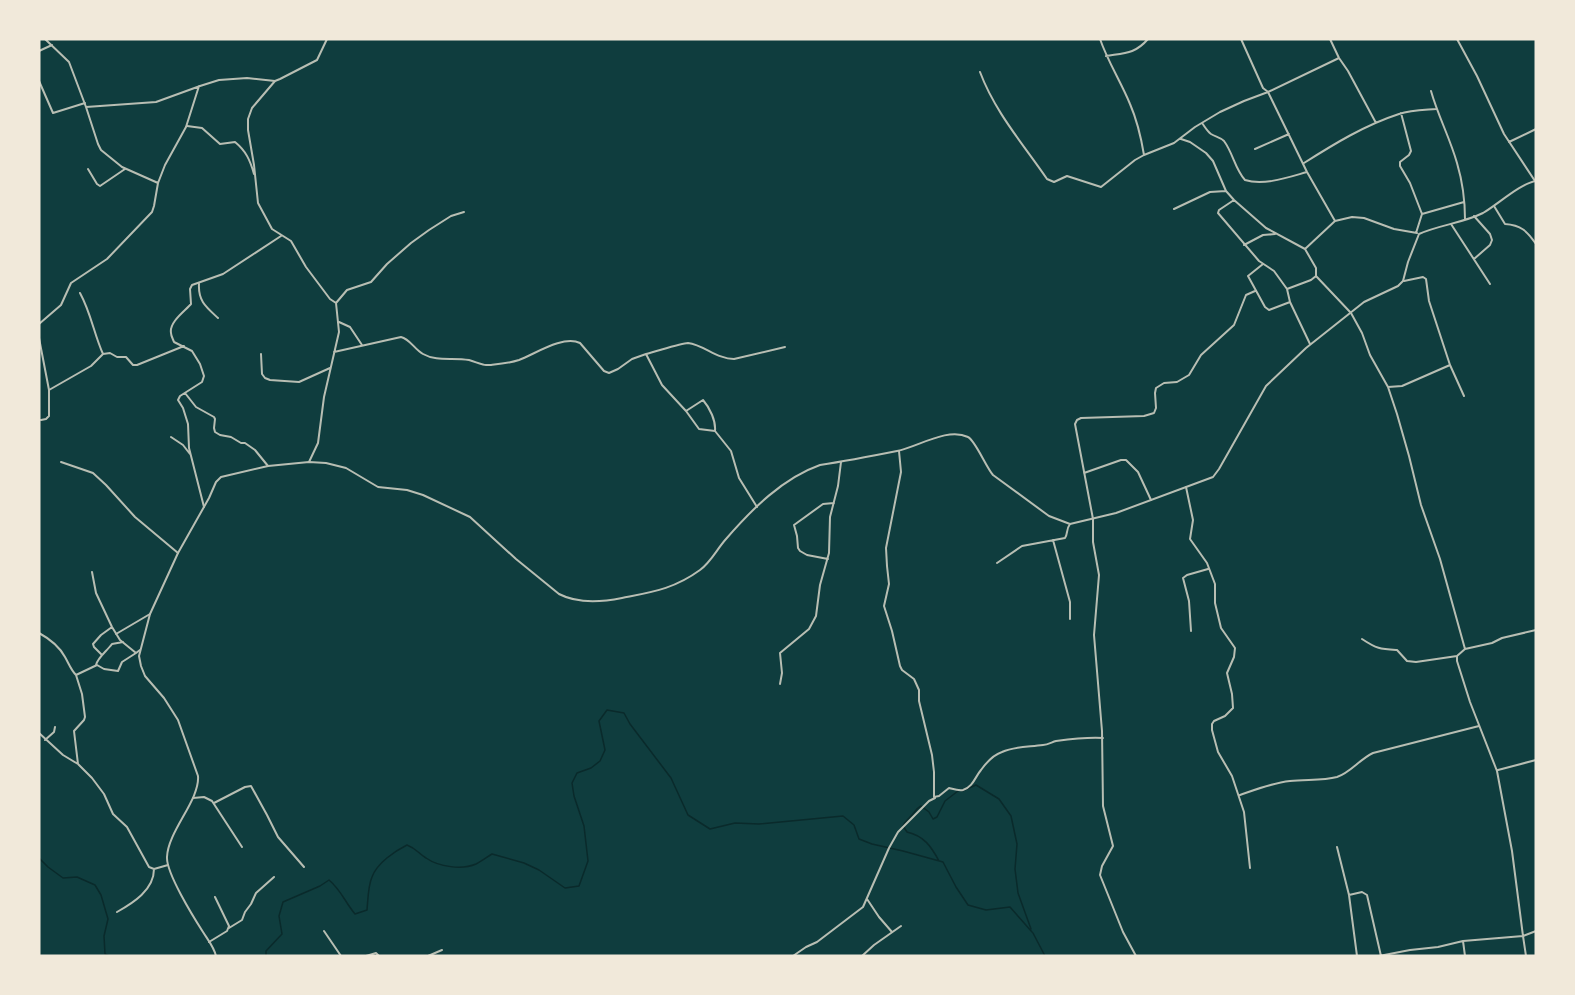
<svg xmlns="http://www.w3.org/2000/svg" width="1575" height="995" viewBox="0 0 1575 995" font-family="Overpass,sans-serif">
  <style>
    .lines { fill: none; stroke-linecap: round; stroke-linejoin: round }
    .stream { stroke: #0a2a2b; stroke-width: 1.5 }
    .minor { stroke: #b8beb3; stroke-width: 2 }
    .tertiary { stroke: #b8beb3; stroke-width: 2 }
  </style>
  <rect width="100%" height="100%" fill="#0f3d3e"/>
  <g class="lines">
    <path class="stream" d="M962 791 976 785 999 799 1011 816 1017 844 1015 869 1018 893 1031 929
      M39 858 48 867 63 878 77 877 95 885 101 895 108 919 104 936 105 954 109 956
      M939 861C931 846 924 836 907 832L903 826C905 821 907 821 910 817 916 812 914 810 921 806L929 812 933 819 937 817 945 801 958 791
      M1033 933 1045 956
      M266 956V951L282 934 279 916 283 902 320 886 329 880C341 890 345 902 355 914L367 910C368 899 368 886 372 877 377 863 395 851 407 845 417 849 418 853 426 858 439 867 462 870 476 864 482 861 487 857 492 854L524 863 539 870 565 888 579 886 588 861 584 826 574 796 572 783 577 773 591 768 600 761 605 750 599 721 607 710 624 713 630 724 671 778 688 815 710 829 735 823 759 824 843 816 854 825 859 839 872 844 903 851 943 862 956 887 968 905 986 910 1010 907 1032 932"/>
    <path class="minor" d="M1100 39C1108 62 1121 82 1130 104 1137 120 1141 137 1144 155
      M1241 39 1263 88 1268 92 1307 172 1335 221
      M1330 39 1339 58 1348 71 1376 123
      M1457 39 1477 76 1504 134 1535 181
      M39 51 52 45
      M1106 56C1125 53 1135 54 1148 39
      M980 72C995 112 1023 144 1047 179L1054 182 1067 176 1101 187 1135 160 1144 155 1174 143 1195 127 1220 112 1244 101 1268 92 1339 58
      M39 81 53 113 85 103
      M275 81 252 108 248 119V130L254 165 258 203 272 229 291 241 306 267 330 299 336 303 339 332 324 397 318 443 309 462
      M1431 91C1438 116 1450 138 1457 163 1462 180 1465 201 1465 219
      M1401 113 1411 151 1409 155 1400 162V166L1410 183 1422 214 1416 233
      M1202 123C1205 127 1207 131 1211 134 1216 137 1220 137 1224 141 1233 153 1235 169 1245 180 1264 186 1289 177 1307 172
      M187 126 202 128 220 144 235 142C246 151 250 160 254 174
      M1181 139 1190 142 1206 153 1213 161 1226 191 1234 200 1266 228 1305 249 1316 268V276L1351 313 1362 333 1370 355 1388 387 1397 414 1409 456 1421 505 1440 559 1465 649
      M1509 142 1536 129
      M1255 149 1289 134
      M1304 163C1334 144 1365 125 1399 114 1411 110 1424 110 1436 109
      M88 169 97 184 100 186 125 169
      M1234 200 1219 210 1218 213 1259 261 1274 271 1287 289
      M1494 206 1505 224C1521 225 1527 231 1536 244
      M1174 209 1210 192 1226 191
      M1422 214 1464 202
      M1474 216 1490 234 1492 240 1490 245 1474 259
      M1451 224 1490 284
      M1244 245 1263 235 1275 234
      M1305 249 1335 221 1352 217 1364 218 1394 229 1417 233
      M1263 264 1248 276 1265 307 1269 310 1290 302
      M199 284C198 301 206 307 218 318
      M80 293C91 313 94 334 103 354
      M336 303 347 290 371 282 387 264 411 243 429 230 451 216 464 212
      M339 322 350 327 362 345
      M1310 344 1290 302 1287 289 1311 280 1316 276
      M334 352 401 337C410 339 414 349 423 354 437 362 453 357 469 360 477 362 482 366 491 365 500 364 510 363 519 360 535 354 563 335 580 343L604 371 609 373 618 369 632 359 646 354 662 385 686 411 699 429 715 431 731 451 739 478 757 507
      M261 354 262 374 265 378 270 380 299 382 330 368
      M646 354C655 352 681 343 688 343 704 345 717 359 734 359L785 347
      M1450 365 1464 396
      M1388 387 1402 386 1450 365 1429 301 1426 279 1423 277 1404 281
      M49 390 91 366 103 354 110 353 117 357H126L133 365H137L184 346
      M185 393 196 407 214 417 215 419 214 428 215 432 220 435 231 437 241 443H245L255 450 268 466
      M686 411 703 400C710 408 716 421 715 431
      M171 437 183 445 190 454
      M899 451 901 472 886 548 887 566 889 584 884 606 892 631 900 666 902 670 914 679 919 690V701L932 755 934 772V797L939 796 949 788C953 789 959 791 963 790 973 787 975 777 981 770 986 763 993 755 1002 752 1015 746 1029 747 1043 745 1048 745 1052 742 1056 741 1071 739 1088 737 1103 738
      M61 462 93 473 106 485 135 517 178 553
      M1084 473 1121 460H1126L1138 472 1151 500
      M1186 487 1193 520 1190 539 1207 563 1215 584V603L1221 628 1235 648 1234 657 1227 673 1232 694 1233 708 1225 716 1214 721 1212 724V730L1218 752 1232 776 1244 812 1250 868
      M204 507 189 448 188 424 183 408 178 400 180 396 202 382 204 376 200 364 192 351 174 342C173 339 171 336 171 333 169 322 185 311 191 304L190 289 192 285 223 274 281 236
      M1053 540 1070 602V619
      M828 559 807 555 800 551 798 548 797 536 794 525 823 504 834 503
      M997 563 1022 546 1065 538C1068 534 1066 529 1070 524
      M92 572 96 593 112 627 120 640 136 653 140 650
      M1191 631 1189 601 1183 578 1187 575 1208 569
      M39 633C50 639 59 646 65 657 69 664 71 670 76 675L97 665 104 669 118 671 122 662 136 653
      M116 634 150 614
      M1362 639C1377 649 1380 649 1397 650L1407 661 1416 662 1457 656
      M102 655 94 647 93 644 101 635 112 627
      M96 665C98 657 107 651 112 644L123 642
      M76 675 82 694 85 717 84 720 74 731 78 764
      M780 684 782 673 780 653 809 629 816 616 820 585 829 553 830 517 838 486 841 462
      M39 733 63 755 78 764 92 778 104 794 113 814 127 827 149 867 154 869 168 865
      M45 740 54 732 55 727
      M1498 770 1536 760
      M1240 795C1257 789 1272 783 1290 781 1305 779 1322 781 1337 777 1350 773 1360 759 1373 753L1479 726
      M193 798 204 797 212 801 242 847
      M214 803 245 787 251 786 267 815 278 837 304 867
      M1337 847 1349 895 1357 956
      M1349 895 1362 892 1367 895 1381 956
      M867 899 879 917 892 932
      M117 912C133 903 154 890 154 869
      M229 928 242 920 245 912 251 904 256 893 274 877
      M324 931 341 956
      M1463 941 1465 956
      M209 942 227 931 229 926 215 897
      M366 956 376 953 379 956
      M428 956 442 950
      M793 956 806 947 817 942 863 907 889 848 898 832 929 801 935 798
      M862 956 874 945 901 926
      M1136 956 1123 932 1100 875 1102 866 1113 846 1103 806 1102 731 1094 635 1099 575 1093 542V519L1075 424 1077 420 1081 418 1144 416 1154 413 1156 408 1155 393 1156 388 1164 383 1177 382 1189 375 1201 355 1234 325 1246 295 1255 291
      M1379 956 1410 950 1438 947 1463 941 1523 936 1512 851 1497 771 1470 702 1457 661V656L1465 649 1492 643 1502 638 1536 630
      M1526 956 1523 936 1536 931"/>
    <path class="tertiary" d="M86 107 156 102 200 86 219 80 247 78 275 81 280 79 317 60 327 39
      M158 183 165 165 186 127 199 86
      M39 324 61 305 71 283 107 259 152 212 154 206 158 183 122 167 101 150 98 144 86 107 69 62 45 39
      M39 338 49 390V416L46 419 41 420
      M216 956C214 947 208 940 203 932 194 918 166 873 167 857 168 831 200 800 198 776L178 720 164 698 145 676 141 666 139 656 150 614 178 553 209 498 216 482 221 477 268 466 309 462 326 463 346 468 378 487 407 490 423 495 470 517 516 559 559 594C578 604 602 602 622 598 652 592 674 589 700 570 711 562 717 549 726 539 752 509 783 478 820 465 846 461 872 456 897 451 918 447 947 427 968 437 975 440 986 467 993 475L1049 516 1070 524 1116 513 1213 477 1219 469 1266 386 1306 348 1364 302 1398 286 1403 281 1408 262 1419 234C1439 225 1463 223 1483 213 1497 205 1521 183 1536 181"/>
  </g>
  <rect width="1575" height="995" fill="none" stroke="#f1e9da" stroke-width="81"/>
</svg>
